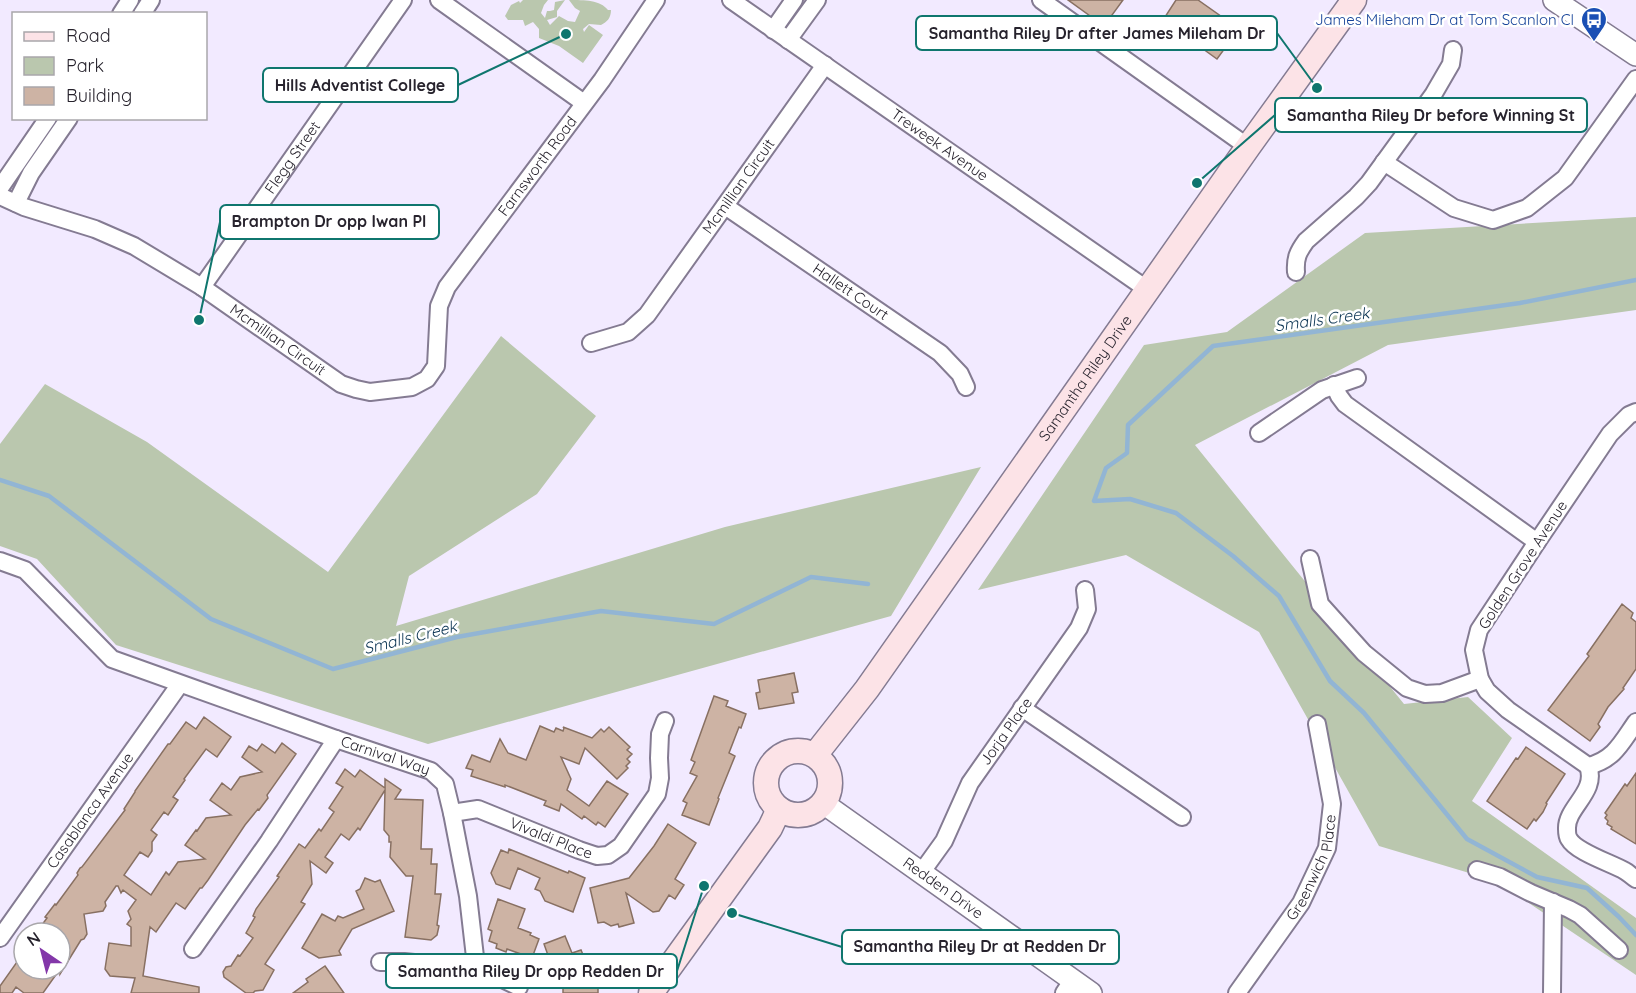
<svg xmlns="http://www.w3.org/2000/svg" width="1636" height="993" viewBox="0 0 1636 993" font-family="Quicksand,sans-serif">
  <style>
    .green { fill: #bac7ae }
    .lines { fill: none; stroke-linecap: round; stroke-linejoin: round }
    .stream { stroke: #92b5d4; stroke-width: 4.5 }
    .building { fill: #cdb3a4; stroke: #887062; stroke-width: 1.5 }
    .minor-casing { stroke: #847b92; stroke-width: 20 }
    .tertiary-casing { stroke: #847b92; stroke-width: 24 }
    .secondary-casing { stroke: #847b92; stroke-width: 27 }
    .minor { stroke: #fff; stroke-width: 16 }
    .tertiary { stroke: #fff; stroke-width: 21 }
    .secondary { stroke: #fce3e7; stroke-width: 24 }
    .labels { text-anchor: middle; stroke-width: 5; stroke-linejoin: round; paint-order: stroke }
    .transit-label { font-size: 15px; fill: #164399; stroke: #fff; text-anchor: end }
    .street-label { font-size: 15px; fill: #27232d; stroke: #fff }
    .water-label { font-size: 16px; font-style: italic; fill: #0a3352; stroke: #fff }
    .leader { fill: none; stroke: #0f766e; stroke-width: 2 }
    .callout-dot { fill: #0f766e; stroke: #fff; stroke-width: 2 }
    .callout { fill: #fff; stroke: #0f766e; stroke-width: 2 }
    .callout-label { font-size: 16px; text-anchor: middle; font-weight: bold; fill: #27232d }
  </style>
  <rect width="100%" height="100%" fill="#f2eaff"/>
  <path class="green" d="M523 0H548L544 5 541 13 545 18 547 11H550L554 10 555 2 565 0 557 11V17L547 20 550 25 559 16 568 21 575 22 580 11 575 8 569 0C585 0 600 0 608 10H611C611 18 607 22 601 25L589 24 583 29 584 32 589 25 603 35 583 63 559 46 539 38V29L533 22 525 26 523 20H508L505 16 511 5 519 1 520 3Z
    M1636 217V310L1388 345 1195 445 1404 704 1468 697 1512 738 1472 801 1636 918V975L1496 881 1379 846 1259 632 1126 555 978 590 1144 345 1227 332 1365 233Z
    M501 336 596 416 537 494 409 576 396 626 725 527 981 467 891 616 428 744 116 645 37 559 0 546V444L45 384 147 442 328 572Z"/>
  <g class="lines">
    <path class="stream" d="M1636 280 1520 303 1213 346 1128 425 1127 453 1106 468 1094 501 1130 499 1176 513 1233 556 1279 596 1330 681 1364 713 1467 839 1537 877 1587 888 1619 917 1636 935
      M0 480 49 496 211 619 333 669 457 637 601 611 714 624 811 577 868 584"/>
  </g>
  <path class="building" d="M1068 0H1123L1104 26Z
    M1176 0H1198L1239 29 1217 59 1163 20Z
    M1622 604 1633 613 1631 618 1636 622V669L1623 688 1624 689 1608 707 1598 724 1600 727 1590 741 1548 710 1589 656 1587 654Z
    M794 673 798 692 792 693 794 703 759 709 756 693 760 692 758 680Z
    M714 696 728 701 726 706 746 714 741 728 739 727 729 753 735 756 718 798 719 799 709 825 682 815 687 803 683 801 697 776 690 773 695 762 691 760Z
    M204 717 231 737 217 757 206 749 184 779 185 780 173 797 178 800 168 815 164 812 151 830 157 835 152 842V851L148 857 140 852 124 875 151 895 166 872 169 875 178 862 205 859 185 845 196 830 197 831 206 818 231 815 210 800 222 783 231 790 240 777 262 772 242 757 249 746 257 751 262 744 275 753 282 743 296 754 267 795 268 798 259 810 258 809 245 825 208 880 202 888H200L185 909 176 903 156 932 150 927 143 976 199 987V993H131L135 978 110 976 105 969 109 943 131 946V927L127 924 131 919 128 911 136 900 123 890 121 893 118 886H116L105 902 106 906 103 911 84 914 87 934 84 939 81 940 60 974V969L43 993H24L16 987 12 993H0V986L24 952V969H60V933H36L47 918 45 917 55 904 56 905 78 875 77 873 80 868 82 867 125 810 124 809 135 792V791L168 744H170L186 722 196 729Z
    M540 726 554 732 556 728 563 731 564 728 563 727 592 738 601 729 604 732 609 727 630 747 627 750 632 754 627 759 630 762 626 766 628 768 617 779 585 748 579 764 561 757 571 779 567 790 589 806 607 781 628 794 605 827 598 822 596 825 584 816 582 819 561 804 559 811 544 805 546 801 505 785V787L471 776 473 770 466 768 472 755 490 762 500 739 508 753 526 760Z
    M1526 747 1565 774 1546 803 1547 804 1543 812 1536 821 1534 819 1527 829 1487 801 1516 758 1518 759Z
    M345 769 355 777 360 770 385 788V779L401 790 395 799 423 800 421 849H432L431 864H437L435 894H441L437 925 439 926 437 935 431 940 405 937 413 876H406L390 857 391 842H389V836L384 830 385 790 360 830 358 828 349 840 341 834 325 857 333 863 326 873 310 861 312 884 301 902 305 904 265 964 274 970 263 990 255 991 253 993H246L224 977 223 972 226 967 231 966 238 955 240 956 253 938 246 933 255 917 253 916 256 909 279 877 277 876 299 844 305 848 319 829 321 831 334 812 329 808 343 787 336 783Z
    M1636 773V844L1611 829 1612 827 1607 824 1608 821 1605 818 1607 815 1605 813 1625 784 1627 786Z
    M668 824 696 843 675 879 684 885 675 899 669 895 659 911 653 912 626 893 634 923 619 927 618 924 611 926 604 922 598 923 590 888 629 878 654 846Z
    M509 849 568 873 569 871 585 878 573 912 545 901 540 891 535 889 540 878 518 868 510 889 496 884 491 873 501 850 508 853Z
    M365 878 375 882 380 880 394 911 352 929 339 951 341 955 319 958 302 948 322 914 335 921 338 916 343 918 364 909 356 891 360 889Z
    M498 899 525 909 518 928 531 933 530 935 539 939 532 958 507 949 506 952 496 948 497 944 489 941 492 931 488 929Z
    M565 936 572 953 581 950 593 979H598V993H563V975L556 978 544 944Z
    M325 966 344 993H293L308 982 306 979Z"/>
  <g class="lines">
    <defs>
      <g id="minor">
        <path d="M439 0 584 103"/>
        <path id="s1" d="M731 0 1148 290"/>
        <path d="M1041 0 1248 147"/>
        <path d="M121 14 130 0"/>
        <path d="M142 14 151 0"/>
        <path d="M773 30 794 0"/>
        <path d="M788 40 817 0"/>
        <path d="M1384 162 1454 208 1493 220 1527 208 1565 178 1636 79"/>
        <path d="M0 188 48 118"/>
        <path id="s2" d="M0 196 24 207 95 229 134 246 202 287 341 384 356 389 370 392 412 387 427 379 436 366 439 306 447 287 602 80 656 0"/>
        <path d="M16 203 31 173 69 118"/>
        <path id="s3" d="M725 206 940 353 960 374 966 387"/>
        <path d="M1296 272C1295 258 1298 252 1306 241L1356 197 1369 183 1433 95 1451 64 1453 50"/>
        <path id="s4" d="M202 287 403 0"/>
        <path id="s5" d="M591 343 628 332 647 315 825 65"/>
        <path d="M1334 385 1339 396 1345 404 1537 542"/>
        <path d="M1636 412 1629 415 1610 434 1537 542 1479 630 1474 650 1480 679 1487 691 1508 710 1588 766C1614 760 1622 742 1636 722"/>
        <path d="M1259 433 1322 390 1357 378"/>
        <path d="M1310 559 1320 604 1364 653 1407 688 1425 694 1442 693 1480 679"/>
        <path id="s6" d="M0 561 25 570 112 659 336 739 431 771 445 784 452 813 468 896 475 957V969"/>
        <path d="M1022 708 1182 817"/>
        <path d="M1588 766C1598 792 1566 807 1567 829 1567 833 1567 836 1569 839 1576 852 1611 863 1625 871 1629 873 1632 877 1636 879"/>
        <path id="s7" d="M452 813 478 809 579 850 597 856 608 855 621 846 657 794 660 778 659 758 660 734 665 721"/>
        <path d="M1477 870 1500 877 1531 893 1569 909 1580 915 1619 950"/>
        <path id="s8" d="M921 873 944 841 970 783 1079 628 1087 609 1085 590"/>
        <path id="s9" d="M0 938 180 684"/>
        <path d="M193 949 269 841 336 739"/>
        <path d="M380 962H404L475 969 494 975 519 987"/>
        <path d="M1064 993 1072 981"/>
        <path id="s10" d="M1237 993 1301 903 1327 848 1332 804 1317 724"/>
        <path d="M1552 993 1553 902"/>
      </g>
      <g id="tertiary">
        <path d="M1554 0 1636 55"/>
        <path id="s11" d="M823 803 1091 993"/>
      </g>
      <g id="secondary">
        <circle cx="798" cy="783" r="32"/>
        <path id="s12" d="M815 755 867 689 1248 147 1354 0"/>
        <path d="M651 993 770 828 779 809"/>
      </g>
    </defs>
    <use href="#minor" class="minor-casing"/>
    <use href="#tertiary" class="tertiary-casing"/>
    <use href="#secondary" class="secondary-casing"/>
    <use href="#minor" class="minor"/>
    <use href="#tertiary" class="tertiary"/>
    <use href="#secondary" class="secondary"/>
  </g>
  <defs>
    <symbol id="bus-pin" viewBox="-11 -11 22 30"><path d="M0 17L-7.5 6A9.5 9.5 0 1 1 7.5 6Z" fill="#1a4fb4" stroke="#fff"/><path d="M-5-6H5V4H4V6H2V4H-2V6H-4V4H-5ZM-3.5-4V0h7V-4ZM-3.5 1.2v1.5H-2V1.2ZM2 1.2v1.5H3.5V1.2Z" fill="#fff"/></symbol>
  </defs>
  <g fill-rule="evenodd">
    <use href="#bus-pin" x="1579" y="5" width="30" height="40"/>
  </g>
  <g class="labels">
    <g class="transit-label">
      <text x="1574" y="25">James Mileham Dr at Tom Scanlon Cl</text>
    </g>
    <g class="street-label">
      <text dy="5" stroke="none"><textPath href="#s1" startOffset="254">Treweek Avenue</textPath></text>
      <text dy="5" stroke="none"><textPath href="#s4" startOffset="158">Flegg Street</textPath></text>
      <text dy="5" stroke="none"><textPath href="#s2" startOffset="729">Farnsworth Road</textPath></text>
      <text dy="5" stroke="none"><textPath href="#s5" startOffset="222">Mcmillian Circuit</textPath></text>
      <text dy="5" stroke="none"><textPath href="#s3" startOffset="152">Hallett Court</textPath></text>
      <text dy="5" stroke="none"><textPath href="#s2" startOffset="315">Mcmillian Circuit</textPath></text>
      <text dy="5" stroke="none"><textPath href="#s12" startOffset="464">Samantha Riley Drive</textPath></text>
      <text transform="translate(1523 565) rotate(-57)" y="5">Golden Grove Avenue</text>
      <text dy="5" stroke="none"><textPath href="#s8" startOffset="166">Jorja Place</textPath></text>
      <text dy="5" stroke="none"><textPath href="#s6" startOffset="441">Carnival Way</textPath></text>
      <text dy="5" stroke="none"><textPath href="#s9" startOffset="156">Casablanca Avenue</textPath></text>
      <text dy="5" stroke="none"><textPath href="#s7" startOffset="105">Vivaldi Place</textPath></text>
      <text dy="5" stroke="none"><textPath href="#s10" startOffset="148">Greenwich Place</textPath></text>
      <text dy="5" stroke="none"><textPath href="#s11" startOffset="147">Redden Drive</textPath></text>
    </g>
    <g class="water-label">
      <text transform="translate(1322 319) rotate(-8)" y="6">Smalls Creek</text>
      <text transform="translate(410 637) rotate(-14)" y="6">Smalls Creek</text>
    </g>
  </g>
  <path class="leader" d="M1317 88L1277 33M566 34L458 85M1197 183L1275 115M199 320L220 222M732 913L842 947M704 886L677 971"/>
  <g class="callout-dot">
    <circle cx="1317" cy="88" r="6"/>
    <circle cx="566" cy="34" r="6"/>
    <circle cx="1197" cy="183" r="6"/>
    <circle cx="199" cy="320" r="6"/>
    <circle cx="732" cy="913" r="6"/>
    <circle cx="704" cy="886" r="6"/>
  </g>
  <g class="callout">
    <rect x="916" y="16" width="361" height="34" rx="6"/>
    <rect x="263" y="68" width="195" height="34" rx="6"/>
    <rect x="1275" y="98" width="312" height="34" rx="6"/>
    <rect x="220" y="205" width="219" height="34" rx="6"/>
    <rect x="842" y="930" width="277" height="34" rx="6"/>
    <rect x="386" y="954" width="291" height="34" rx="6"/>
  </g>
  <g class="callout-label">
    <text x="1097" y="39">Samantha Riley Dr after James Mileham Dr</text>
    <text x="360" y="91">Hills Adventist College</text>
    <text x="1431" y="121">Samantha Riley Dr before Winning St</text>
    <text x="329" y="227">Brampton Dr opp Iwan Pl</text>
    <text x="980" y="952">Samantha Riley Dr at Redden Dr</text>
    <text x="531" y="977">Samantha Riley Dr opp Redden Dr</text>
  </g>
  <rect x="12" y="12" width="195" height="108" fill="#ffffff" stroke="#a9a7ab" stroke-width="1.5"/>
  <rect x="24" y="32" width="30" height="9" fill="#fce3e7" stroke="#a9a7ab" stroke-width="1.5"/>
  <text x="66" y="42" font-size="18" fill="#27232d">Road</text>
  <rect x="24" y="57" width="30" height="18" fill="#bac7ae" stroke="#a9a7ab" stroke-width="1.5"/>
  <text x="66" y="72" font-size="18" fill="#27232d">Park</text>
  <rect x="24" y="87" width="30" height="18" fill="#cdb3a4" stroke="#a9a7ab" stroke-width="1.5"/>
  <text x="66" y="102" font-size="18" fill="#27232d">Building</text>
  <g transform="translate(42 951) rotate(325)"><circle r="28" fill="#ffffff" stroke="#a9a7ab" stroke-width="1.5"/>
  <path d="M0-4.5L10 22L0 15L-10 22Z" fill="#8337a9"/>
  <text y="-9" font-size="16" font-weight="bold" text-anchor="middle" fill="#27232d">N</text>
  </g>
</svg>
